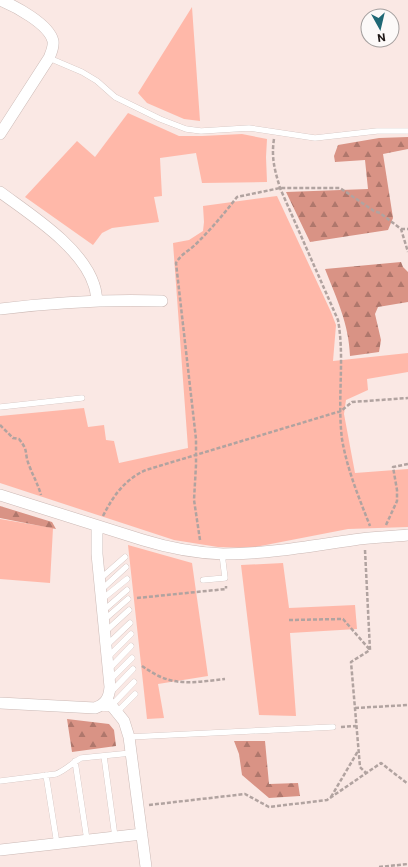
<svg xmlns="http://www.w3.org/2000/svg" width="408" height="867" viewBox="0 0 408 867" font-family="Commissioner,sans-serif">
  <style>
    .green { fill: #ffb8a9 }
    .forest { fill: url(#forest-firs) }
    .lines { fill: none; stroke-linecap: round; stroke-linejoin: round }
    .lane-casing { stroke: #cbb9b5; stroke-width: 6 }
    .street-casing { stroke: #cbb9b5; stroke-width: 12 }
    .path { stroke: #b1a3a0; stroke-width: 2.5; stroke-dasharray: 4 2; stroke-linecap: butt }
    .lane { stroke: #fff; stroke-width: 5.5 }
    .street { stroke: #fff; stroke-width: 11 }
  </style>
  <defs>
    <pattern id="forest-firs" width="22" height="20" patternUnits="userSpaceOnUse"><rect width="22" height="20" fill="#d99385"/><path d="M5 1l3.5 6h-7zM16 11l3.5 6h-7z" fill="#af776c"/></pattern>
  </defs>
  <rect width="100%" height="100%" fill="#fae8e4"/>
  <path class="green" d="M192 7 200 121 184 119 147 103 138 93Z
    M128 113 179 136H202L242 134 267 139 266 157 267 182 202 183 196 153 160 158 162 196 154 197 159 222 112 228 102 233 93 245 25 197 77 141 95 157Z
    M277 196 331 312 336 325 333 361 408 353V372L367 379 368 390 346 400 344 414 355 473 408 469V527L348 529 250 548 218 547 174 540 0 483V416L84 408 88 427 104 425 106 440 114 441 119 463 188 448 173 243 189 240 203 231 204 222 203 206Z
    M0 519 53 528 50 583 0 579Z
    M128 545 192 563 208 676 158 684 164 718 147 719Z
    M283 563 289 608 355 605 357 629 290 633 296 716 259 715 241 565Z"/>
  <path class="forest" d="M408 137V149L383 154 393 218 388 230 310 242 286 192 368 189 365 160 335 162 334 156 338 145 379 138Z
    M401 262 403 267 408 272V302L378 307 375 314 381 340 379 352 350 356C349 324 336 297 325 269Z
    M0 506 52 522 56 529 0 518Z
    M67 719 109 724 114 730 116 746 72 752Z
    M234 741H265L269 784 298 783 300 796 269 798 242 775 239 754Z"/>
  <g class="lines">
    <defs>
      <path id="lane" d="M49 58 82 72 97 81 115 97 160 119 186 129 201 131 249 128 315 138 377 131H408
        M0 407 82 398
        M100 579 125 557
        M203 580 225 578 222 554
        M101 590 126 567
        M101 600 127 579
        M103 611 127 590
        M104 620 128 599
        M105 632 129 610
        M107 645 130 623
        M107 658 131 634
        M108 670 131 646
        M110 680 132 658
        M110 693 133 669
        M111 706 134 682
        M99 708 120 709 135 694
        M129 737 333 727
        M104 756 115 837
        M75 761 87 840
        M46 775 57 844
        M0 781 56 774C66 770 72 763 81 758L131 753"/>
      <path id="street" d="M0 0C15 6 49 24 53 41 54 47 51 53 49 58L0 134
        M0 192C31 215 82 247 94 285 96 290 96 295 97 300
        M0 309C56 302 106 299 162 301
        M0 495 143 540C169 548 196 553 223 554 267 554 310 546 353 540 371 537 390 537 408 535
        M107 700 124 721 129 737 146 867
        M0 703 95 708C106 704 109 698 110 687L97 554V527
        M0 850 142 834"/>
    </defs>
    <use href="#lane" class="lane-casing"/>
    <use href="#street" class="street-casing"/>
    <path class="path" d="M274 139C271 158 275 171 280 188L338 320C345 359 337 399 342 439 347 469 359 498 370 526
      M401 229H408
      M0 425 13 438 19 439C29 451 24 453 29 465 33 476 38 484 41 495
      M103 516C113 496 125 479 146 470L341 411 352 402 408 398
      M386 525 397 501V490L393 467 408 464
      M200 540 194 500 196 465V439L176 263C181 254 189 251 196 244 211 229 224 214 237 197L280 188H340L374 211 380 213 401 229 408 252
      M365 550 370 650 351 662 360 767 366 773
      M137 598 226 589V586
      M289 620 343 619 370 650
      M142 666C148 670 154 674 161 677 181 686 204 681 225 679
      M355 708 408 705
      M341 727 356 726
      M331 797 358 751
      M149 805 245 794 269 807 327 800 381 763 408 784
      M379 867 408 864"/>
    <use href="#lane" class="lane"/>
    <use href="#street" class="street"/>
  </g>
  <g transform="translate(380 28) rotate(172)"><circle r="19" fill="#fcf9f8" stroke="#a49f9e"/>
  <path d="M0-3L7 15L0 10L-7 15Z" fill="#1f6875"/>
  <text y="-6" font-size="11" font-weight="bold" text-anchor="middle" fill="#1f1817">N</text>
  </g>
</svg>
